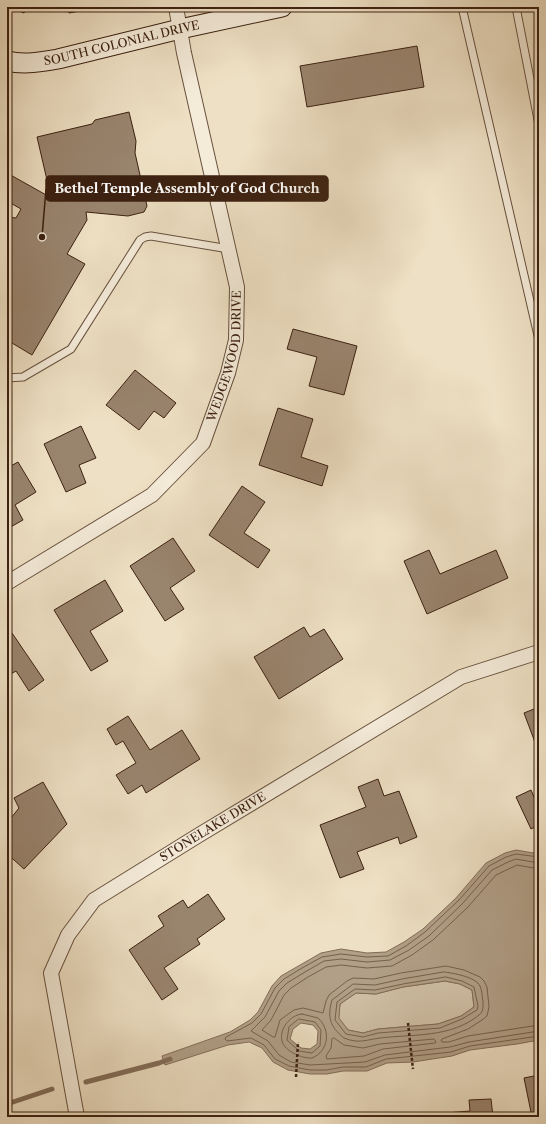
<svg xmlns="http://www.w3.org/2000/svg" width="546" height="1124" viewBox="0 0 546 1124" font-family="'Libre Caslon Text',serif">
  <style>
    .green { fill: #d0c0a6; stroke: #86705c }
    .water { fill: #b19f87; stroke: #826d58; fill-rule: evenodd }
    .lines { fill: none; stroke-linecap: round; stroke-linejoin: round }
    .shore { stroke: #76604c; stroke-width: 1 }
    .stream { stroke: #826d58; stroke-width: 5 }
    .building { fill: #99846e; stroke: #3c2111 }
    .lane-casing { stroke: #68513e; stroke-width: 9 }
    .street-casing { stroke: #68513e; stroke-width: 16 }
    .secondary-casing { stroke: #3c2111; stroke-width: 21 }
    .path { stroke: #3c2111; stroke-width: 2.5; stroke-dasharray: 3 2; stroke-linecap: butt }
    .lane { stroke: #f4ebd9; stroke-width: 7 }
    .street { stroke: #f4ebd9; stroke-width: 14 }
    .secondary { stroke: #f4ebd9; stroke-width: 19 }
    .labels { text-anchor: middle; stroke-width: 3.5; stroke-linejoin: round; paint-order: stroke }
    .street-label { font-size: 12px; fill: #3c2111; stroke: #f4ebd9 }
    .leader { fill: none; stroke: #3c2111; stroke-width: 1.5 }
    .callout-dot { fill: #3c2111; stroke: #f4ebd9; stroke-width: 1.5 }
    .callout { fill: #3c2111; stroke: #3c2111; stroke-width: 1.5 }
    .callout-label { font-size: 13px; text-anchor: middle; font-weight: bold; fill: #fff }
  </style>
  <rect width="100%" height="100%" fill="#eee0c4"/>
  <filter id="stains"><feTurbulence type="fractalNoise" baseFrequency=".005" numOctaves="4"/><feColorMatrix values="0 0 0 0 .2 0 0 0 0 .09 0 0 0 0 .02 0 0 0 .5 -.17"/></filter>
  <radialGradient id="worn" r=".72"><stop offset=".6" stop-color="#630" stop-opacity="0"/><stop offset="1" stop-color="#630" stop-opacity=".3"/></radialGradient>
  <path class="green" d="M445 981 460 984 472 990 474 1007 461 1016 438 1024 378 1029 363 1033 348 1030 338 1018 340 1004 356 993 376 994 403 987Z"/>
  <path class="water" d="M516 850 539 854V1040L517 1044 470 1050 452 1056 413 1062 387 1063 367 1071H343L327 1074H310L288 1070 273 1062 262 1048 249 1042 228 1045 165 1065 162 1056 230 1032 250 1020 258 1012 272 986 281 976 321 953 341 949 367 953 386 952 404 942 423 929 456 898 486 863 505 853ZM445 981 460 984 472 990 474 1007 461 1016 438 1024 378 1029 363 1033 348 1030 339 1018 340 1004 356 993 376 994 403 987ZM301 1023 313 1025 318 1031 317 1044 310 1049 301 1048 290 1039 293 1029Z"/>
  <g class="lines">
    <path class="shore" d="M539 857 516 854 506 857 489 866 459 900 425 932 406 946 388 956 367 957 341 954 322 957 302 968 284 979 275 988 261 1014 252 1023 226 1037 225 1039 227 1041 251 1038 264 1045 275 1059 289 1066 310 1070H326L343 1067H366L386 1059 451 1052 470 1046 539 1036
      M539 863 516 859 508 862 492 870 462 904 429 936 409 950 390 960 367 962 341 959 324 961 305 972 287 983 279 991 265 1017 251 1031 268 1041 279 1055 291 1062 310 1065 365 1062 385 1055 450 1047 469 1042 539 1031
      M539 869 517 865 496 875 467 908 433 940 412 955 392 966 367 968 341 965 326 967 308 977 291 988 284 995 271 1020 262 1030 273 1037H275L280 1020 294 1010 303 1008 323 1013 326 1001 329 995 347 981 353 978 374 979 401 973 446 966 464 970 480 977 484 981 487 987 489 1007 487 1016 482 1020 468 1029 442 1039 441 1040 442 1042H449L468 1036 539 1025
      M444 972C453 973 476 977 480 986 482 990 482 996 483 1001 483 1006 484 1011 479 1015 451 1038 413 1034 380 1038 365 1040 359 1044 344 1038 330 1027 327 1017 332 1000L353 984 375 985 402 979Z
      M446 977 462 981 474 987 478 1006 477 1010 462 1019 440 1028 378 1033 363 1037 346 1034 335 1020 337 1002 355 989 375 990 403 984Z
      M302 1014 318 1018C331 1030 329 1051 312 1058 303 1059 284 1051 282 1041 279 1029 290 1015 302 1014Z
      M299 1019 315 1022 321 1030 320 1046 312 1053 299 1051 287 1040 289 1027Z
      M334 1038 344 1045 363 1048 380 1044 434 1039 436 1042 435 1043 383 1049 364 1056 327 1059 326 1056 331 1048 332 1039Z"/>
    <path class="stream" d="M86 1082 159 1063 170 1059
      M7 1104 52 1089"/>
  </g>
  <path class="building" d="M10 7H27L24 13Z
    M68 7H101L69 13Z
    M417 46 424 87 307 107 300 66Z
    M129 112 136 141 135 153 147 206 144 212 128 216 86 212 87 220 67 254 85 264 32 355 7 340V217L16 218 21 209 7 201V173L48 196 50 193 37 137 92 124 95 120Z
    M293 329 357 346 344 395 309 386 317 357 287 349Z
    M135 370 176 403 164 418 154 411 139 430 106 405Z
    M278 408 313 419 301 457 328 466 322 486 259 465Z
    M81 426 96 458 79 465 86 483 66 492 44 444Z
    M18 462 36 492 15 505 23 520 7 529V468Z
    M242 486 265 502 244 533 270 550 258 568 209 535Z
    M173 538 195 571 170 588 184 609 165 621 130 566Z
    M429 550 440 574 496 550 508 578 427 614 404 561Z
    M105 580 123 611 90 631 108 661 91 671 54 610Z
    M304 627 310 637 324 629 343 659 279 699 254 657Z
    M12 633 44 680 29 691 16 671 7 676V637Z
    M539 707V753L524 713Z
    M128 716 150 750 182 730 200 759 146 793 142 785 128 794 116 775 136 763 123 741 116 745 107 729Z
    M378 779 384 796 399 791 417 837 400 844 398 837 357 852 364 869 340 878 320 825 366 807 358 787Z
    M43 782 67 824 24 869 13 859 8 857 7 858V823L19 808 14 798Z
    M531 790 539 809V825L531 829 516 797Z
    M208 894 225 919 197 939 200 944 164 968 178 989 162 1000 129 950 164 926 158 916 183 900 188 908Z
    M539 1075V1117H532L524 1078Z
    M491 1099 493 1117H434V1114L470 1111 469 1100Z"/>
  <g class="lines">
    <defs>
      <path id="lane" d="M462 7 539 340
        M516 7 539 125
        M7 378 23 377 71 349 140 240 145 237 151 236 229 249"/>
      <g id="street">
        <path id="s1" d="M7 583 152 495 203 443 228 373 236 340 237 287 184 53 176 7"/>
        <path id="s2" d="M77 1117 51 973 68 935 94 900 199 835 461 677 539 652"/>
      </g>
      <g id="secondary">
        <path id="s3" d="M7 61C24 65 41 62 58 59L180 29 282 7"/>
      </g>
    </defs>
    <use href="#lane" class="lane-casing"/>
    <use href="#street" class="street-casing"/>
    <use href="#secondary" class="secondary-casing"/>
    <path class="path" d="M408 1023 413 1069
      M296 1077 298 1042"/>
    <use href="#lane" class="lane"/>
    <use href="#street" class="street"/>
    <use href="#secondary" class="secondary"/>
  </g>
  <g class="labels">
    <g class="street-label">
      <text dy="4" stroke="none"><textPath href="#s3" startOffset="117">SOUTH COLONIAL DRIVE</textPath></text>
      <text dy="4" stroke="none"><textPath href="#s1" startOffset="333">WEDGEWOOD DRIVE</textPath></text>
      <text dy="4" stroke="none"><textPath href="#s2" startOffset="371">STONELAKE DRIVE</textPath></text>
    </g>
  </g>
  <path class="leader" d="M42 237L46 189"/>
  <circle class="callout-dot" cx="42" cy="237" r="4"/>
  <rect class="callout" x="46" y="176" width="282" height="25" rx="4"/>
  <g class="callout-label">
    <text x="187" y="193">Bethel Temple Assembly of God Church</text>
  </g>
  <rect width="546" height="1124" fill="none" stroke="#eee0c4" stroke-width="24"/>
  <rect x="8" y="8" width="530" height="1108" fill="none" stroke="#3c2111" stroke-width="2"/>
  <rect x="12" y="12" width="522" height="1100" fill="none" stroke="#3c2111"/>
  <rect width="100%" height="100%" filter="url(#stains)"/>
  <rect width="100%" height="100%" fill="url(#worn)"/>
</svg>
